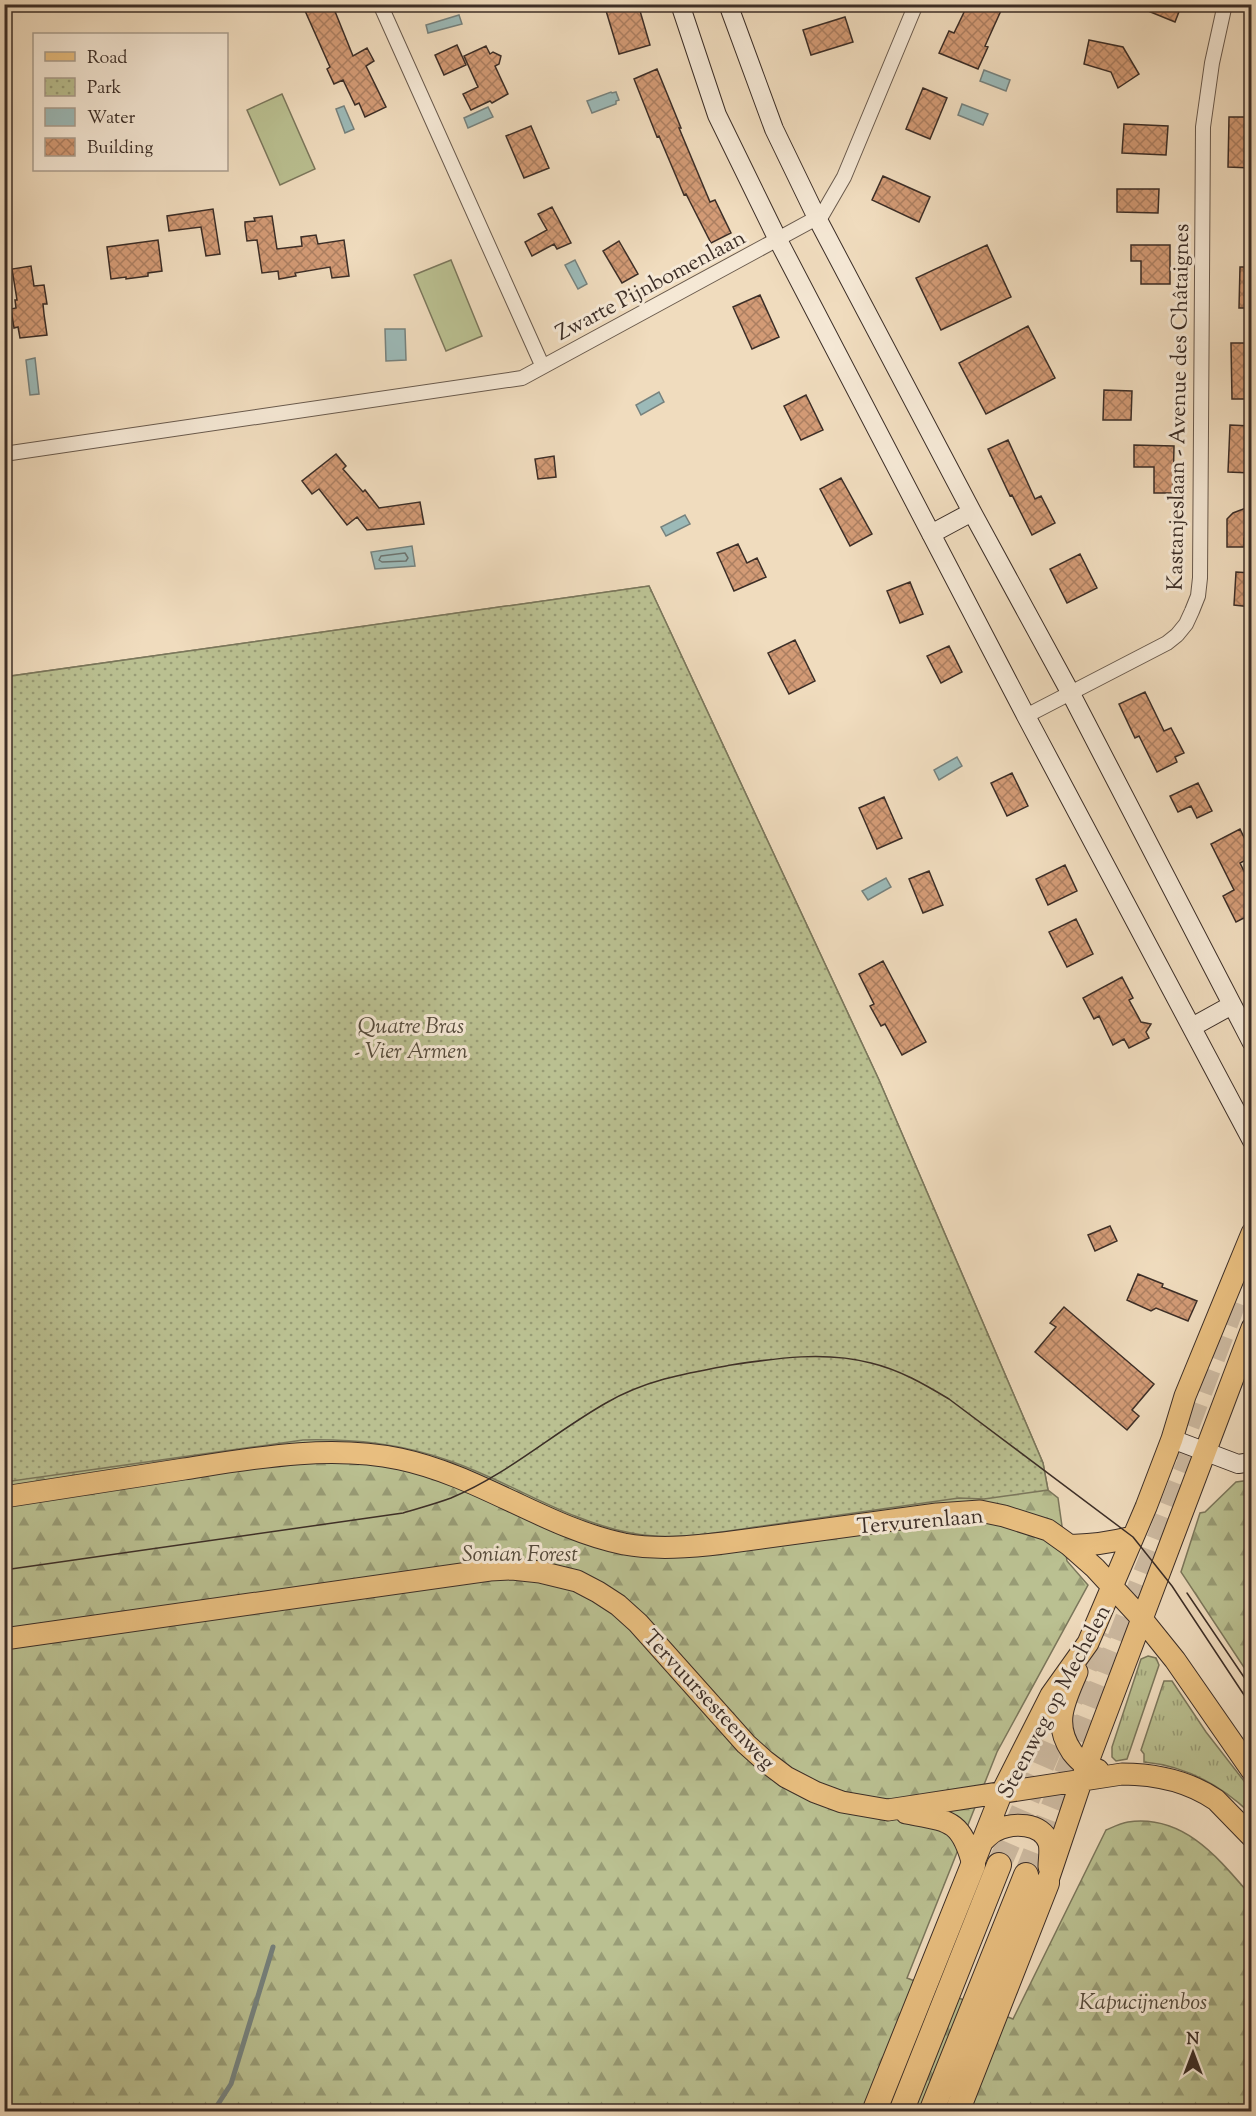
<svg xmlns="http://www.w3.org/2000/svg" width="1256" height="2116" viewBox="0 0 1256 2116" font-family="'Sorts Mill Goudy',serif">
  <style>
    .grass { fill: url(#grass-tufts); stroke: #7b775c; stroke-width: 1.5 }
    .forest { fill: url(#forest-firs); stroke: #7b775c; stroke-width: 1.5 }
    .park { fill: url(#park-dots); stroke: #7b775c; stroke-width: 1.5 }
    .pitch { fill: #bac091; stroke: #7b775c; stroke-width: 1.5 }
    .water { fill: #9cbab8; stroke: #76827e; stroke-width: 1.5 }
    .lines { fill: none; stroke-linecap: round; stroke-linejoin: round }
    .shore { stroke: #6c7470; stroke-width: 1.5 }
    .stream { stroke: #76827e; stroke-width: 5 }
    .building { fill: url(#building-cross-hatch); stroke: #3c2e27; stroke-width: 1.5 }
    .highway-tunnel { stroke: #ccb9a0; stroke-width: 24; stroke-dasharray: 24 12; stroke-linecap: butt }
    .street-casing { stroke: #695a4d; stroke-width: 16 }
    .secondary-casing { stroke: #3c2e27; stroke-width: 20 }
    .primary-casing { stroke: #3c2e27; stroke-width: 23 }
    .highway-casing { stroke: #3c2e27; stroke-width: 26 }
    .street { stroke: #f5e8d5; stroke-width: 14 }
    .secondary { stroke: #f5e8d5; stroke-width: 18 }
    .primary { stroke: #e8be7f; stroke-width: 21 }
    .highway { stroke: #e8be7f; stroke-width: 24 }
    .tram { stroke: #3c2e27; stroke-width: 1.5 }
    .labels { text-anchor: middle; stroke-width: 6; stroke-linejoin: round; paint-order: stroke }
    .street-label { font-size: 22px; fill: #3c2e27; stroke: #f5e8d5 }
    .park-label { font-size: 22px; font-style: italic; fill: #554b3c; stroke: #f5e8d5 }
  </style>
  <defs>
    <pattern id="grass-tufts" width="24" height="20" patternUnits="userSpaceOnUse" patternTransform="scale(1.5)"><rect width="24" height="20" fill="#bac091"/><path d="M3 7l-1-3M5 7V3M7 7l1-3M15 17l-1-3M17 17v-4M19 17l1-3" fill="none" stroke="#989c76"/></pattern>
    <pattern id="forest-firs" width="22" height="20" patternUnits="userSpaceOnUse" patternTransform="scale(1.5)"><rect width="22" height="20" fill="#bac091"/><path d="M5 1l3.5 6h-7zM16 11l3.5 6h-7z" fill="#989c76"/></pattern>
    <pattern id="park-dots" width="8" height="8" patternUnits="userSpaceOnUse" patternTransform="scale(1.5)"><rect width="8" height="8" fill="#bac091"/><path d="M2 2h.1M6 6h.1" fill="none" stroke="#989c76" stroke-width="1.8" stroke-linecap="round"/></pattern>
    <pattern id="building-cross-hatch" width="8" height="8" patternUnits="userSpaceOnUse" patternTransform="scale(1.5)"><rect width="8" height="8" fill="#d39b76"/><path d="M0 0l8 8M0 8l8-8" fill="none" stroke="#ac7f61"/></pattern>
  </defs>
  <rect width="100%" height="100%" fill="#f0dcbe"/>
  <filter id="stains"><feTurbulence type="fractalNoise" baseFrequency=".00333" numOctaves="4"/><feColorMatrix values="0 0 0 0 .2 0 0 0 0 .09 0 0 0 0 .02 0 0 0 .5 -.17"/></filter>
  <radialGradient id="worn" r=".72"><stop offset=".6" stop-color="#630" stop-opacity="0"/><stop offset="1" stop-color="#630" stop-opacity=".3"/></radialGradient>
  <path class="grass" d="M1148 1656 1156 1658 1159 1665 1127 1759 1116 1761 1112 1757V1747L1141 1659Z
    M1164 1681H1172L1206 1732 1251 1790V1814C1221 1785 1186 1766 1144 1762V1754L1141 1750Z"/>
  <path class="forest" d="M649 586 879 1080 1043 1463 1048 1490 1058 1498 1067 1561 1088 1585 997 1752 907 1978 1013 2019 1106 1830C1113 1827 1121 1823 1128 1822 1184 1814 1219 1859 1251 1896V2111H5L4 677Z
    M1251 1480H1252L1251 1678 1181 1572 1200 1513 1205 1512 1236 1482Z"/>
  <path class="park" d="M649 586 879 1080 1043 1463 1048 1490 984 1499 959 1498C896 1507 833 1516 770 1525 724 1531 677 1542 631 1533 567 1521 511 1482 450 1461 400 1443 355 1439 303 1440L5 1482 4 677Z"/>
  <path class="pitch" d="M282 94 315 169 280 185 247 110Z
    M451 260 482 336 446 351 414 275Z"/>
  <path class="water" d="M459 15 462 24 428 33 426 25Z
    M984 70 1010 80 1006 91 980 81Z
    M611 92 612 93 616 92 619 100 616 101V104L592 113 587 101Z
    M962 104 988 114 983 125 958 115Z
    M344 106 354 129 345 133 336 109Z
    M488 107 493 117 468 128 464 118Z
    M575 260 587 284 578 289 565 265Z
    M385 329H405L406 360 386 361Z
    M35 358 39 394 30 395 26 360Z
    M659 392 664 402 641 415 636 405Z
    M685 515 690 524 666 536 661 527Z
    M412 546 415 566 375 569 371 552Z
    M957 757 962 766 939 780 934 770Z
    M886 878 891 887 868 900 862 891Z"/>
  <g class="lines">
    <path class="shore" d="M405 553 408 558 406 561 382 562 379 560 381 556Z"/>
    <path class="stream" d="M213 2112 231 2084 273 1947"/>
  </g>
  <path class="building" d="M302 4H332L353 56 367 48 374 61 366 66 386 107 365 117 359 103 355 105 343 80 334 84 327 69 330 67Z
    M604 4H638L650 45 619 54Z
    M968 4H1004L985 46 988 47 978 69 939 53 949 31 954 33Z
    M1131 4H1182L1175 22Z
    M845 17 853 42 811 55 803 30Z
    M1089 40 1123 47 1139 74 1118 88 1111 72 1084 64Z
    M457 45 466 65 444 75 435 55Z
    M486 46 490 54 493 52 501 56 499 64 495 66 508 94 492 103 490 101 471 110 463 94 478 87 464 56Z
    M657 69 681 128H679L710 202 715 200 731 233 711 243 686 194 684 195 659 136 657 137 634 79Z
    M923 88 947 98 930 139 906 129Z
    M1229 117H1251V168L1228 167Z
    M1124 124 1168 126 1166 155 1122 153Z
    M531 126 549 168 524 178 506 136Z
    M883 176 930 197 919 222 872 200Z
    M1117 189H1159L1158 213 1117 212Z
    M552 207 571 243 557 249 554 244 532 256 525 242 547 230 538 214Z
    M213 209 220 254 206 256 201 227 169 231 167 216Z
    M272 216 277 249 302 246 301 237 316 235 318 244 344 240 349 276 332 278 330 267 295 273 296 276 279 279 278 271 262 273 257 240 247 241 245 226V222L255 221 254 218Z
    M158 240 162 271 148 273V276L126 279V277L111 279 107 247Z
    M619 241 638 274 622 283 603 251Z
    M987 245 1011 297 941 330 916 278Z
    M1131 245H1170V284H1141V261H1131Z
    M31 266 34 286 44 285 47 304H43L44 314 47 335 20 338 18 327 14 328 11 309 16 308 15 300H17L12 269Z
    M1240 267H1251V308H1239Z
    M760 295 779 337 752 349 733 307Z
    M1028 326 1055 378 986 414 959 363Z
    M1231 343H1251V399H1232Z
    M1104 390 1132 391 1131 420H1103Z
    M806 395 823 430 801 440 784 406Z
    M1230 425 1251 426V473L1228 472Z
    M1008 440 1035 499 1041 496 1055 523 1032 535 1012 495 1010 496 988 449Z
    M1134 445 1174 446 1173 493H1154V467H1134Z
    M336 454 346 466 343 469 363 492 365 490 379 508 420 502 424 524 367 530 357 517 347 525 319 489 312 494 302 481Z
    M554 456 556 477 538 479 535 459Z
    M841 478 872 534 850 546 820 489Z
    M1251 506V535L1244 538V547H1227V519L1233 513Z
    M738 544 747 563 757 558 766 577 734 591 717 553Z
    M1080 554 1097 588 1067 603 1050 569Z
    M1236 572 1251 573V607L1234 605Z
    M910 582 923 614 900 623 887 591Z
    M795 640 815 681 789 694 768 653Z
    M949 646 962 672 941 683 927 656Z
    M1145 692 1164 731 1171 728 1184 753 1175 757 1177 762 1157 772 1139 736 1135 738 1119 704Z
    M1012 773 1028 806 1007 816 991 783Z
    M1198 783 1212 811 1197 818 1191 806 1178 812 1170 796Z
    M884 797 902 838 877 849 859 808Z
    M1240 829 1251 852V857L1240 863 1251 885V902L1245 906 1250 915 1236 922 1223 896 1234 890 1211 844Z
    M1065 865 1077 891 1048 905 1036 879Z
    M929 871 943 905 923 913 909 879Z
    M1076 919 1093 954 1067 967 1049 932Z
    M883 961 926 1042 902 1055 885 1024 881 1026 870 1006 874 1004 859 974Z
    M1122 977 1133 998 1129 1000 1141 1022 1151 1024 1146 1032 1149 1038 1129 1048 1124 1039 1113 1045 1099 1016 1094 1019 1083 998Z
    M1110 1226 1117 1241 1095 1251 1088 1235Z
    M1138 1274 1163 1284 1162 1287 1197 1301 1188 1321 1156 1308 1151 1311 1127 1300Z
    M1064 1307 1154 1384 1132 1410 1139 1416 1127 1430 1035 1352 1056 1327 1050 1323Z"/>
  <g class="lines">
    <path class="highway-tunnel" d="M1175 1459 1235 1300
      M999 1865 1101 1631
      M1026 1875 1187 1467 1199 1443"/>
    <defs>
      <path id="street" d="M380 4 542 365
        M4 454 522 378 822 215 844 177 916 4
        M1026 716 1167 643 1177 635 1186 624 1192 611 1198 596 1200 578 1203 127 1212 63 1225 4"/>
      <path id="secondary" d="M680 4 717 115 778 240 1026 716 1252 1141
        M728 4 774 129 817 218 972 512 1070 692 1252 1043
        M931 534 972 512
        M1192 1027 1232 1005
        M1172 1439 1238 1464 1252 1462"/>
      <path id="primary" d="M4 1497C64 1488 124 1478 184 1469 254 1458 329 1444 400 1459 480 1476 546 1528 624 1544 657 1550 691 1547 724 1543L937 1514 980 1511 1004 1516 1048 1530 1069 1545 1095 1568 1142 1619 1175 1660 1252 1771
        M1069 1545C1091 1546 1112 1542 1133 1537
        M4 1639 490 1570 512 1569 540 1572 577 1581 598 1592 618 1605 638 1623 746 1744 765 1761 786 1777 815 1792 842 1802 888 1810 1122 1774C1155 1774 1188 1781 1216 1800L1252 1837
        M1077 1672C1065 1701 1052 1723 1072 1752 1080 1762 1086 1767 1098 1770
        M906 1813C949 1821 961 1819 973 1865
        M984 1840C987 1837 991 1833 995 1831 1012 1822 1042 1822 1049 1843 1051 1851 1049 1859 1049 1867
        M973 1865 1002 1792 1051 1695 1088 1643 1146 1507 1172 1439 1185 1396 1252 1233
        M1047 1883 1086 1767 1252 1328"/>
      <path id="highway" d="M874 2112 973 1865
        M901 2112 999 1865
        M931 2112 1026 1875
        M957 2112 1047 1883"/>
    </defs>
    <use href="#street" class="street-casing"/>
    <use href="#secondary" class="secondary-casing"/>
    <use href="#primary" class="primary-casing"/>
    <use href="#highway" class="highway-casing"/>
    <use href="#street" class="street"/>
    <use href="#secondary" class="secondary"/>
    <use href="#primary" class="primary"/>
    <use href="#highway" class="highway"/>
    <path class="tram" d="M4 1570 403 1513C419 1508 435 1504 451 1498 507 1475 553 1433 606 1403 645 1380 687 1373 731 1365 777 1358 825 1351 871 1363 900 1370 924 1384 949 1399L1133 1537 1172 1586 1252 1707
      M1187 1593 1252 1689"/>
  </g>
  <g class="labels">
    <g class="street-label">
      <text transform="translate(650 284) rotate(-28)" y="8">Zwarte Pijnbomenlaan</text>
      <text transform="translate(1177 407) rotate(-89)" y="8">Kastanjeslaan - Avenue des Châtaignes</text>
      <text transform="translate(920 1520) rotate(-5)" y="8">Tervurenlaan</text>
      <text transform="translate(710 1699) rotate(47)" y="8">Tervuursesteenweg</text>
      <text transform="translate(1053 1701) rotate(-62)" y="8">Steenweg op Mechelen</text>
    </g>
    <g class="park-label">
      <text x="411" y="1033">Quatre Bras<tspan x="411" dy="25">- Vier Armen</tspan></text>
      <text x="520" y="1561">Sonian Forest</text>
      <text x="1143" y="2009">Kapucijnenbos</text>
    </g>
  </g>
  <rect width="1256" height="2116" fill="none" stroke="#f0dcbe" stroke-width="24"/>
  <rect x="6" y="6" width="1244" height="2104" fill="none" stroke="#3c2e27" stroke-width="3"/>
  <rect x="12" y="12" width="1232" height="2092" fill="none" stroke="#3c2e27" stroke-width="1.5"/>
  <rect x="33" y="33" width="195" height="138" fill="#f5e8d5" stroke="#ab9e8f" stroke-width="1.5"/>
  <rect x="45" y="52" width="30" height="9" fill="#e8be7f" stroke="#ab9e8f" stroke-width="1.5"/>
  <text x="87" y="63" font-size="18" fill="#3c2e27">Road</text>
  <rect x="45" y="78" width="30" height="18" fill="url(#park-dots)" stroke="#ab9e8f" stroke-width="1.5"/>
  <text x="87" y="93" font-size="18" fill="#3c2e27">Park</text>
  <rect x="45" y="108" width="30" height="18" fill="#9cbab8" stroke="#ab9e8f" stroke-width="1.5"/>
  <text x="87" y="123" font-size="18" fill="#3c2e27">Water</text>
  <rect x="45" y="138" width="30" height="18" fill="url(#building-cross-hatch)" stroke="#ab9e8f" stroke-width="1.5"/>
  <text x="87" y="153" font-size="18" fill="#3c2e27">Building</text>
  <g transform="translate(1193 2053)" stroke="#f5e8d5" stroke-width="4.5" paint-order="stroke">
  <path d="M0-4.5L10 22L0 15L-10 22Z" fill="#3c2e27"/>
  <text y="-9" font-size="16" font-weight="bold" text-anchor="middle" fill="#3c2e27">N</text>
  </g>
  <rect width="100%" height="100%" filter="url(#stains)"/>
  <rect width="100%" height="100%" fill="url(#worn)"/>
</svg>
